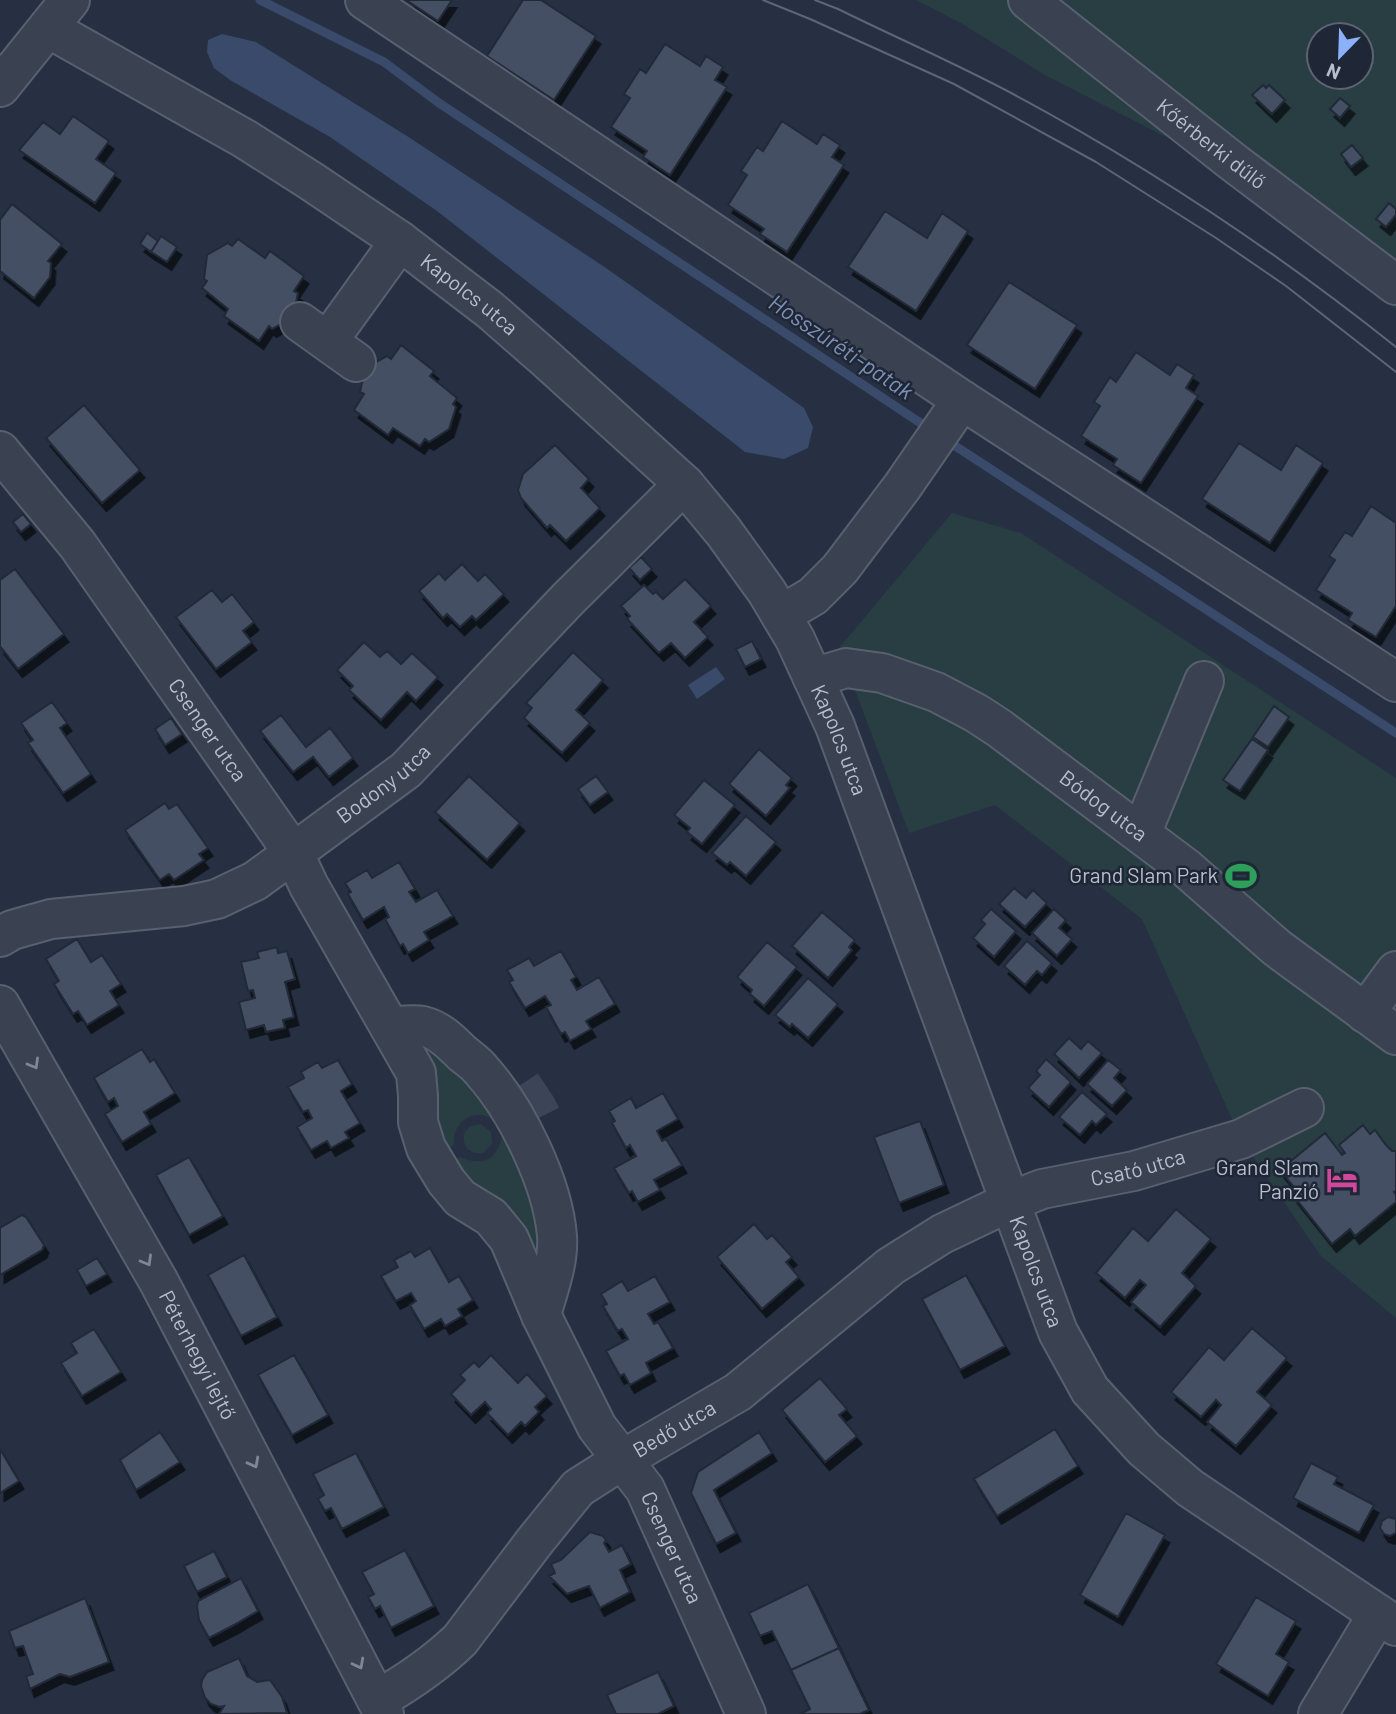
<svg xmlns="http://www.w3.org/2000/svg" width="1396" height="1714" viewBox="0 0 1396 1714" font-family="Barlow,sans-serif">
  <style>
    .green { fill: #283e43; fill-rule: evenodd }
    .water { fill: #394a6a }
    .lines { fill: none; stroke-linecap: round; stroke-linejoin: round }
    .stream { stroke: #394a6a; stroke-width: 9 }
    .building { fill: #444f64; stroke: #212939; stroke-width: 2; filter: url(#shadow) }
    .minor-tunnel { stroke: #3c4557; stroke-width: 38; stroke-dasharray: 38 19; stroke-linecap: butt }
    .minor-casing { stroke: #58606f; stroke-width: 42 }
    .minor { stroke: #3a4252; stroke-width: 38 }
    .tram { stroke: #5c6679; stroke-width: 2 }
    .oneway { stroke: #7f8695 }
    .labels { text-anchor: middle; stroke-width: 5; stroke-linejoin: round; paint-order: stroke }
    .street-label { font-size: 21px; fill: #b7becc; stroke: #1f2737 }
    .poi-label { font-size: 21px; fill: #b7becc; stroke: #1f2737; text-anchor: end }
    .water-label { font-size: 23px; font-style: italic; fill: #7d91b4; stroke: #1f2737 }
  </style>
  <defs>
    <filter id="shadow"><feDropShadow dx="4.5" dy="8" stdDeviation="0" flood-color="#0009"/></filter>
  </defs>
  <rect width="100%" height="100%" fill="#263042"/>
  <path class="green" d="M916 0H1396V310L1199 154 1045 75 959 22ZM1319 35H1361V77H1319Z
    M952 513 1021 533 1396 778V1318L1321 1256 1241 1139 1142 919 995 805 909 833 839 648Z
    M439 1046 498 1121C492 1120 488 1116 482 1115 465 1113 452 1129 454 1144L450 1148H446L437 1128 426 1053 432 1047Z
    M481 1124 491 1132 492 1144 483 1153C470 1155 462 1147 464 1134L469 1127Z
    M503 1132 523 1159 541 1245 534 1247 528 1245 454 1162 459 1157C473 1162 490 1166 498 1148 501 1143 501 1137 503 1132Z"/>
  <path class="water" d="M222 34 256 42 407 136 606 268 804 408 813 427 808 448 784 459 745 452 437 211 330 137 230 80 214 68 207 52 208 40Z
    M716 667 725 679 697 699 688 685Z"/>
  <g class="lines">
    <path class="stream" d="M260 0 384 62 439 103 931 430
      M946 440 1396 733"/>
  </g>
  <path class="building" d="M406 0H452L438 21Z
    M523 0H541L596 36 554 100 487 56Z
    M665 44 700 66 706 56 723 67 715 80 727 87 670 175 643 157 647 151 611 127 630 98 624 94 640 69 646 73Z
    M1263 85 1266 88 1269 85 1285 100 1272 114 1252 95Z
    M1340 98 1350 106 1340 118 1330 109Z
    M73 116 109 141 96 159 116 173 95 203 19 150 43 122 60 134Z
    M782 121 817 144 823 134 840 145 832 157 844 165 787 252 760 234 764 229 728 205 747 175 741 171 757 147 763 151Z
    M1352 145 1363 158 1351 167 1341 154Z
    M1389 203 1396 209V215L1386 227 1376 219Z
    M12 204 62 244 48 261 51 263 50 277 34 298 0 271V220Z
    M885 211 927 238 942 213 968 231 916 311 848 267Z
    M147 233 158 241 151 252 140 244Z
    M161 236 177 247 167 262 151 252Z
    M238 239 265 258 270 251 304 276 294 291 298 293 293 317 272 329 269 326 259 341 224 316 228 309 202 288 207 281 204 279 207 255 228 243 232 246Z
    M1009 282 1077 325 1035 389 967 345Z
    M401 345 434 371 430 376 457 398 453 404 456 407 449 429 429 442 425 439 420 446 393 428 388 435 354 410 364 394 360 392 365 368 387 356 391 359Z
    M1136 352 1170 375 1177 364 1194 375 1186 388 1198 396 1141 483 1113 465 1117 459 1081 436 1100 406 1094 402 1110 377 1116 382Z
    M84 405 140 470 102 503 46 438Z
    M1239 443 1281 470 1296 445 1323 463 1270 543 1202 499Z
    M555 445 589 479 581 488 600 508 566 541 550 525 547 528 521 498 518 490 523 474Z
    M1371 506 1396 523V606L1376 637 1348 620 1352 613 1316 590 1335 560 1329 556 1345 532 1352 536Z
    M23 514 31 524 21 532 13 522Z
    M641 557 652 569 640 580 629 568Z
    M462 564 478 581 485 574 504 594 476 620 472 616 460 627 447 614 443 618 419 591 439 573 445 580Z
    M15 569 64 634 18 669 0 646V580Z
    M685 579 711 606 694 622 708 637 685 658 671 643 659 653 627 619 630 616 621 606 644 585 653 594 656 592 663 599Z
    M212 590 222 602 232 594 254 622 243 631 252 642 216 669 176 617Z
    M752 641 761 659 745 667 736 649Z
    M364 642 380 657 387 651 401 664 412 653 438 677 416 701 407 692 381 720 349 690 353 686 337 670Z
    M573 652 603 680 576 710 590 723 562 753 524 718 532 708 526 703Z
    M52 702 67 723 60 728 91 774 63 793 28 743 33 740 21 723Z
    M1274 706 1289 717 1268 747 1253 737Z
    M281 715 306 747 330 728 353 758 329 777 313 757 293 772 260 731Z
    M171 718 182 734 165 745 155 729Z
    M1252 739 1268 750 1240 791 1223 780Z
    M759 749 792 778 786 785 790 788 766 816 729 784Z
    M469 776 520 823 487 860 435 812Z
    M596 776 608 792 590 805 578 789Z
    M704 780 735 805 702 844 687 832 690 828 674 815Z
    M165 803 169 809 177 804 208 848 199 854 204 860 174 880 169 874 160 880 125 830Z
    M746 816 776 842 746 876 730 862 727 865 712 853Z
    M399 862 415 889 409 892 416 902 437 890 453 916 424 932 429 940 408 953 403 944 400 946 385 919 389 917 384 907 363 920 348 894 351 892 345 883 367 870 372 878Z
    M1014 888 1026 898 1033 890 1047 903 1025 927 999 904Z
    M991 909 1016 931 994 957 973 938 985 924 981 920Z
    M1054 909 1066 920 1059 928 1072 939 1057 956 1032 933Z
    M822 912 855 940 849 947 852 950 828 978 792 946Z
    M77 939 91 962 102 955 121 984 110 991 119 1005 87 1025 78 1011 73 1014 54 984 59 981 46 959Z
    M1027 941 1052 963 1042 975 1037 971 1025 985 1004 966Z
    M767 942 797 967 764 1006 750 994 752 990 737 977Z
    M277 947 278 953 287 951 295 979 285 982 294 1017 283 1020 285 1028 266 1032 264 1025 246 1030 239 1002 255 998 253 990 248 991 241 962 259 958 257 952Z
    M561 951 576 977 571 980 577 990 599 977 615 1004 586 1021 591 1029 570 1041 565 1032 561 1034 546 1007 551 1005 545 996 525 1008 509 982 513 980 507 970 529 958 534 966Z
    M808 978 838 1004 808 1038 792 1024 790 1027 775 1015Z
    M1069 1038 1081 1049 1088 1041 1102 1053 1079 1078 1054 1054Z
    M142 1049 150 1062 154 1059 175 1093 144 1112 151 1124 122 1142 105 1114 118 1106 114 1098 108 1102 94 1078Z
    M1046 1059 1071 1082 1049 1107 1028 1088 1040 1075 1036 1071Z
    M338 1060 352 1084 341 1091 360 1123 345 1132 349 1138 331 1148 327 1141 311 1150 297 1127 312 1118 308 1110 303 1112 288 1087 304 1078 301 1072 318 1062 322 1068Z
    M1108 1060 1121 1070 1114 1078 1127 1090 1112 1106 1087 1084Z
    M1082 1092 1107 1114 1096 1125 1092 1121 1080 1135 1059 1117Z
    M663 1093 678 1119 657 1131 662 1141 666 1139 682 1165 654 1180 660 1190 638 1202 632 1191 629 1193 614 1168 636 1156 630 1145 626 1148 612 1123 615 1121 609 1111 631 1098 636 1108Z
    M920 1121 944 1185 899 1203 874 1137Z
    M1363 1125 1370 1134 1375 1130 1386 1145 1392 1151H1396V1191L1394 1192 1396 1195V1202L1355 1236 1350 1229 1332 1244 1293 1195 1297 1191 1280 1170 1325 1133 1342 1155 1345 1153 1339 1145Z
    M189 1157 223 1216 189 1235 156 1175Z
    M1176 1209 1211 1239 1182 1273 1196 1286 1160 1327 1131 1302 1146 1285 1140 1280 1125 1298 1096 1273 1133 1228 1148 1241Z
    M22 1215 26 1217 44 1245 42 1250 0 1275V1228Z
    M754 1224 767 1239 772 1235 792 1257 786 1262 799 1277 762 1309 717 1257Z
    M430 1248 449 1282 459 1276 473 1300 458 1309 462 1316 445 1326 441 1319 424 1329 410 1305 416 1301 411 1293 396 1301 381 1276 398 1267 394 1260 411 1251 415 1257Z
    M244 1255 277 1317 241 1336 208 1275Z
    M97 1258 107 1274 86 1286 77 1270Z
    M966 1275 1005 1346 960 1370 922 1299Z
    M655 1276 670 1302 648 1314 654 1324 658 1322 673 1348 646 1363 651 1373 630 1385 624 1374 620 1376 606 1351 628 1339 622 1329 618 1331 603 1306 607 1304 601 1294 622 1281 628 1291Z
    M1252 1328 1287 1358 1257 1392 1272 1405 1236 1446 1207 1422 1221 1405 1216 1400 1201 1417 1171 1392 1209 1347 1224 1360Z
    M94 1329 121 1372 82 1396 61 1363 77 1353 71 1343Z
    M294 1355 328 1415 292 1435 258 1375Z
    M491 1355 518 1383 527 1374 547 1396 535 1407 539 1412 525 1426 521 1422 508 1435 487 1413 491 1409 485 1402 471 1415 451 1394 465 1380 460 1375 474 1362 479 1367Z
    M820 1378 847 1409 839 1415 857 1436 825 1462 782 1410Z
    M1055 1429 1078 1466 997 1516 974 1479Z
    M160 1432 180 1462 136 1490 120 1460Z
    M759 1432 772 1453 714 1490 736 1533 716 1544 691 1493 698 1472Z
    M0 1449 19 1481 0 1493Z
    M356 1453 384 1507 342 1529 331 1508 325 1511 318 1499 324 1495 313 1474Z
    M1311 1463 1338 1477 1334 1484 1374 1505 1359 1533 1293 1498Z
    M1126 1513 1165 1535 1118 1617 1080 1595Z
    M1388 1517 1396 1519V1533L1390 1536 1384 1534 1380 1528 1382 1521Z
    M590 1532 603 1536 606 1540 604 1543 609 1552 622 1545 631 1564 620 1570 630 1592 600 1608 589 1586 567 1594 549 1576 555 1573 551 1564 561 1560Z
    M405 1550 434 1606 391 1628 380 1606 375 1609 368 1597 374 1594 362 1572Z
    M214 1551 227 1577 197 1592 184 1566Z
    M241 1578 258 1611 234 1625 209 1638 199 1620 197 1607 198 1601Z
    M808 1584 839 1648 791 1670 772 1631 760 1636 749 1613Z
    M1256 1597 1296 1621 1276 1654 1289 1662 1268 1696 1216 1664Z
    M85 1598 109 1662 70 1677 60 1674 30 1689 26 1676 33 1674 23 1646 15 1648 9 1631Z
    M839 1648 869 1710 860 1714H800L810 1709 791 1670Z
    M239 1658 247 1676 257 1682 270 1680 282 1697 287 1713 219 1714 224 1706 220 1707 211 1704 205 1698 201 1686 202 1680 207 1672Z
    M658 1672 674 1706 658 1714H616L607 1695Z"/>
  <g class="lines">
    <path class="minor-tunnel" d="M522 1084 538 1108 547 1126"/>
    <defs>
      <g id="minor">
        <path d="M365 0 962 400 1396 682"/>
        <path id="s1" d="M1028 0 1233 162 1396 285"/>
        <path id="s2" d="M48 28 245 139 311 181 400 241 490 310 545 358 684 484 723 531 767 592 795 639 835 726 1058 1332 1090 1390 1144 1449 1190 1488 1396 1626"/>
        <path d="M0 87 70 0"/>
        <path d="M300 322 356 362"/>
        <path d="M328 341 400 241"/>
        <path id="s3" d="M0 451 77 544 294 854 309 886 416 1073 418 1096V1122L426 1148 446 1181 460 1198 491 1217 509 1239 541 1315 597 1427 645 1489 746 1714"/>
        <path d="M781 615 813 596 840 569 902 487 962 400"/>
        <path id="s4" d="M813 678 846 668 882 673 936 692 976 713 999 728 1186 868 1277 948 1396 1035"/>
        <path d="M1141 834 1204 681"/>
        <path id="s5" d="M0 937 12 930 51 919 184 906 217 899 255 881 406 770 567 600 684 484"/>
        <path id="s6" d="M0 1005 159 1282 384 1714"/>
        <path d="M1365 1013 1396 971"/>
        <path d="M390 1027C400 1026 413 1024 423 1026 439 1030 451 1042 462 1053 469 1059 477 1064 482 1071 517 1110 553 1184 557 1236 559 1262 548 1290 541 1315"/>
        <path id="s7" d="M377 1700C407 1683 435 1664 460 1640L535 1541 578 1488 622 1460 738 1392 891 1266 942 1234 1009 1202 1042 1189 1134 1171 1241 1139 1304 1108"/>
        <path d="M1318 1714 1378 1614"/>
      </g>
    </defs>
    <use href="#minor" class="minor-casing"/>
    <use href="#minor" class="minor"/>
    <path class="tram" d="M763 0 810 19 954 84 1096 162 1216 238 1286 286 1396 372
      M815 0 838 9C897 38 957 64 1015 95 1149 167 1277 252 1396 347"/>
  </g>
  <defs><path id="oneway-chevron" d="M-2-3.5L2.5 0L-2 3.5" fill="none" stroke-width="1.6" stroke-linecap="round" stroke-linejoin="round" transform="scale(1.75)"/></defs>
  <g class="oneway">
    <use href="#oneway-chevron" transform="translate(34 1064) rotate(60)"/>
    <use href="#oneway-chevron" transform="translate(147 1261) rotate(60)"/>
    <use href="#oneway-chevron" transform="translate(254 1463) rotate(62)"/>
    <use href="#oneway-chevron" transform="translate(359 1664) rotate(62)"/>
  </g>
  <defs>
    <symbol id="stadium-bare" viewBox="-9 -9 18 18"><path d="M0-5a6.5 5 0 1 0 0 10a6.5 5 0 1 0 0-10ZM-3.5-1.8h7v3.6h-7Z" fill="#2e9e5b" stroke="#1f2737" stroke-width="2.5" paint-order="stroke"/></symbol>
    <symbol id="hotel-bare" viewBox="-9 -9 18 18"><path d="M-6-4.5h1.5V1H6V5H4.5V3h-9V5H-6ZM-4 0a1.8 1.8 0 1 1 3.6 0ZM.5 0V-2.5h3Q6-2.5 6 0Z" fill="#d1479c" stroke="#1f2737" stroke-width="2.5" paint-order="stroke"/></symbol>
  </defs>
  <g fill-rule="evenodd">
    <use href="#stadium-bare" x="1219" y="854" width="44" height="44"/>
    <use href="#hotel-bare" x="1320" y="1158" width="44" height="44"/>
  </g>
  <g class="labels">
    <g class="street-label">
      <text dy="7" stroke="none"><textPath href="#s1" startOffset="233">Kőérberki dűlő</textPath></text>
      <text dy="7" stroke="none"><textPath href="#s2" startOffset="499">Kapolcs utca</textPath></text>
      <text dy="7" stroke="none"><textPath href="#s3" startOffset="348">Csenger utca</textPath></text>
      <text dy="7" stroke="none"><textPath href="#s2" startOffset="1087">Kapolcs utca</textPath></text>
      <text dy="7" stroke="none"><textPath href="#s5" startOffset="425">Bodony utca</textPath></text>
      <text dy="7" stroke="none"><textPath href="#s4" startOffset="331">Bódog utca</textPath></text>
      <text dy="7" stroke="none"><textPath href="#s7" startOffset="948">Csató utca</textPath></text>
      <text dy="7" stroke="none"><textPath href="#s2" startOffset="1654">Kapolcs utca</textPath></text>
      <text dy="7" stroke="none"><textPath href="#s6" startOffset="402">Péterhegyi lejtő</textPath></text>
      <text dy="7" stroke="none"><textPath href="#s7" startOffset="408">Bedő utca</textPath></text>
      <text dy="7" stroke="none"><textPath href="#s3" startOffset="1302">Csenger utca</textPath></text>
    </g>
    <g class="poi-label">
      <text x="1218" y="883">Grand Slam Park</text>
      <text x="1319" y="1175">Grand Slam<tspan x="1319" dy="24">Panzió</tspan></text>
    </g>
    <g class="water-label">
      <text transform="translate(841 347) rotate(34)" y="8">Hosszúréti-patak</text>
    </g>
  </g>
  <g transform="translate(1340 56) rotate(203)"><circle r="33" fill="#1f2737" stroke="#5c6373" stroke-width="2"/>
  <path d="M0-5L12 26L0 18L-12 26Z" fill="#8db0fb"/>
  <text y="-10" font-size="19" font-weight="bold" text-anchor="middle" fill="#b7becc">N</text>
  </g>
</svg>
